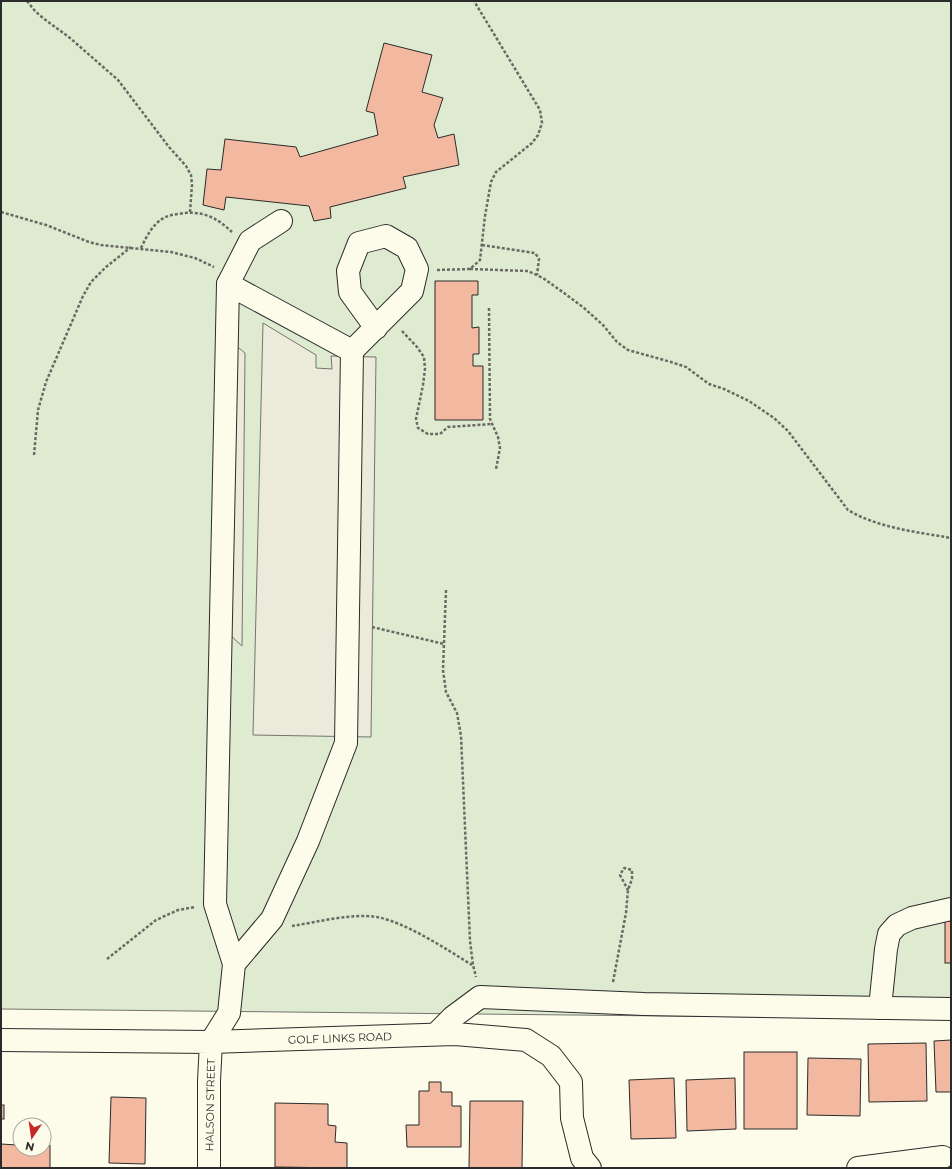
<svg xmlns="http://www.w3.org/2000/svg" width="952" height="1169" font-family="Montserrat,sans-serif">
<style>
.green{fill:#deebd1;stroke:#74746e}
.parking{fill:#eceadb;stroke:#74746e}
.building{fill:#f2b8a0;stroke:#2b2b2b}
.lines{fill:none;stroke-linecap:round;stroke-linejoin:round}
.minor-casing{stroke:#2b2b2b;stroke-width:24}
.major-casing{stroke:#2b2b2b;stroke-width:24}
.path{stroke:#6a6964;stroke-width:2.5;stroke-dasharray:3 2;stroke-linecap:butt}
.minor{stroke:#fdfbea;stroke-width:22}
.major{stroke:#fdfbea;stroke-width:22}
.labels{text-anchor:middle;stroke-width:3;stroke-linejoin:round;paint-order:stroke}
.street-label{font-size:11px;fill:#2b2b2b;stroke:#fdfbea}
</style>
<rect width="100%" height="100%" fill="#fdfbea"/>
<path class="green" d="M1,1H951V1019L1,1009Z"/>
<g class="parking">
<path d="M263,323L316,355V368L332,369L331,356L376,357L371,737L253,735Z"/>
<path d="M234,344L245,353L242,646L230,635Z"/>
</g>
<g class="building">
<path d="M384,43L432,55L422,92L443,98L434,125L438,138L454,134L459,165L403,177L406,188L330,207L331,218L314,221L309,206L226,197L224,210L203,205L207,169L221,170L225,139L296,147L300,157L378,135L374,113L366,111Z"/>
<path d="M435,281H478V295H472V328L479,327V354H473V366H483V420H435Z"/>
<rect x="945" y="921" width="6" height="42"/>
<path d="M951,1040V1092H936L934,1041Z"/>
<path d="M926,1043L927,1101L869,1102L868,1044Z"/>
<rect x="744" y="1052" width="53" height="77"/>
<path d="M808,1058L861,1059L860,1116L807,1115Z"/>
<path d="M674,1078L676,1138L631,1139L629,1080Z"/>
<path d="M735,1078L736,1129L687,1131L686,1080Z"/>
<path d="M429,1082H441V1092H452V1106H461V1147H407L406,1125H419V1091H429Z"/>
<path d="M111,1097L146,1098L145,1164L109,1163Z"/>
<path d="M470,1101H523L522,1168H469Z"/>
<path d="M275,1103L328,1104V1125L336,1126L335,1142L347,1143V1168L275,1167Z"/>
<rect x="1" y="1105" width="3" height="14"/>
<path d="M17,1134H20V1149H44V1145H50V1168H1V1144L17,1145Z"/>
</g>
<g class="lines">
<defs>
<g id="minor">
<path d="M228,284L250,241L281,221"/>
<path d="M352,351L412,291L417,269L407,248L386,236L359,243L348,271L350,292L376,328"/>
<path d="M880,1008L886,949L889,934L897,925L912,918L951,909"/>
<path d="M436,1034L453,1017L480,997L644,1004L951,1009"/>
<path d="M211,1042L229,1013L234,964L215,904L228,284L352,351L346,743L308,841L272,919L234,964"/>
<path d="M211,1042L455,1034L526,1040L551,1056L571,1082L572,1118L582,1158L590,1168"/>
<path d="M858,1168L943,1157"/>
</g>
<path id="major" d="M1,1040L211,1042L209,1081V1168"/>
</defs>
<use href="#minor" class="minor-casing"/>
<use href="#major" class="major-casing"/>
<g class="path">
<path d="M27,1L35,11L43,18L70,38L118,80L169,147L186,166L191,175L192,185L190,212"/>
<path d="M1,212L46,225L89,242L101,245L171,252L195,258L214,267"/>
<path d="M482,245L535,253L539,259L537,275"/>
<path d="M141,248C145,240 149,231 156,224C162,217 170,215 178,214C201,210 215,216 232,232"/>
<path d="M470,269L528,271L543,278L564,293L584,308L603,325L617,342L628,350L671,362L686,367L709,384L724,389L749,401L774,418L788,431L848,510C878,528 917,532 951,538"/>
<path d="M437,270L470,269L480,260L485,216L491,182L496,172L532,143L538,135L542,123L540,110L474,1"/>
<path d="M489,308L490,419L498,437L500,448L496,469"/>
<path d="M402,331L417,347L424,357L425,369L423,385L416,419L418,428L428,434H440L448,427L492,424"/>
<path d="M34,455L38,410L46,382L83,296L91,282L106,267L131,247"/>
<path d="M446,590L443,670L446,692L457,713L461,736L470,941L473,965L476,977"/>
<path d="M372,627L444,644"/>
<path d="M292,926C318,922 351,913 377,917C407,923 446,949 472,965"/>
<path d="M107,959L156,920L178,910L195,907"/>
<path d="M613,982L626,913L628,890L632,879V870L624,868L620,875L628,890"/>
</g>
<use href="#minor" class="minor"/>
<use href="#major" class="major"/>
</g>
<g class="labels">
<g class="street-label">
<text transform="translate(340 1038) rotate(-2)" y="4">GOLF LINKS ROAD</text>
<text transform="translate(210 1105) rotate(-89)" y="4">HALSON STREET</text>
</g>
</g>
<rect width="952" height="1169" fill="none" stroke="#2b2b2b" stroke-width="4"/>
<g transform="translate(32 1137) rotate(193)"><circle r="19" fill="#fdfbea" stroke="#a9a89e"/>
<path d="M0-3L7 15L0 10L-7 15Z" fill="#c62828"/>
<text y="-6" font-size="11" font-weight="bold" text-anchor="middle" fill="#2b2b2b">N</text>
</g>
</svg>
